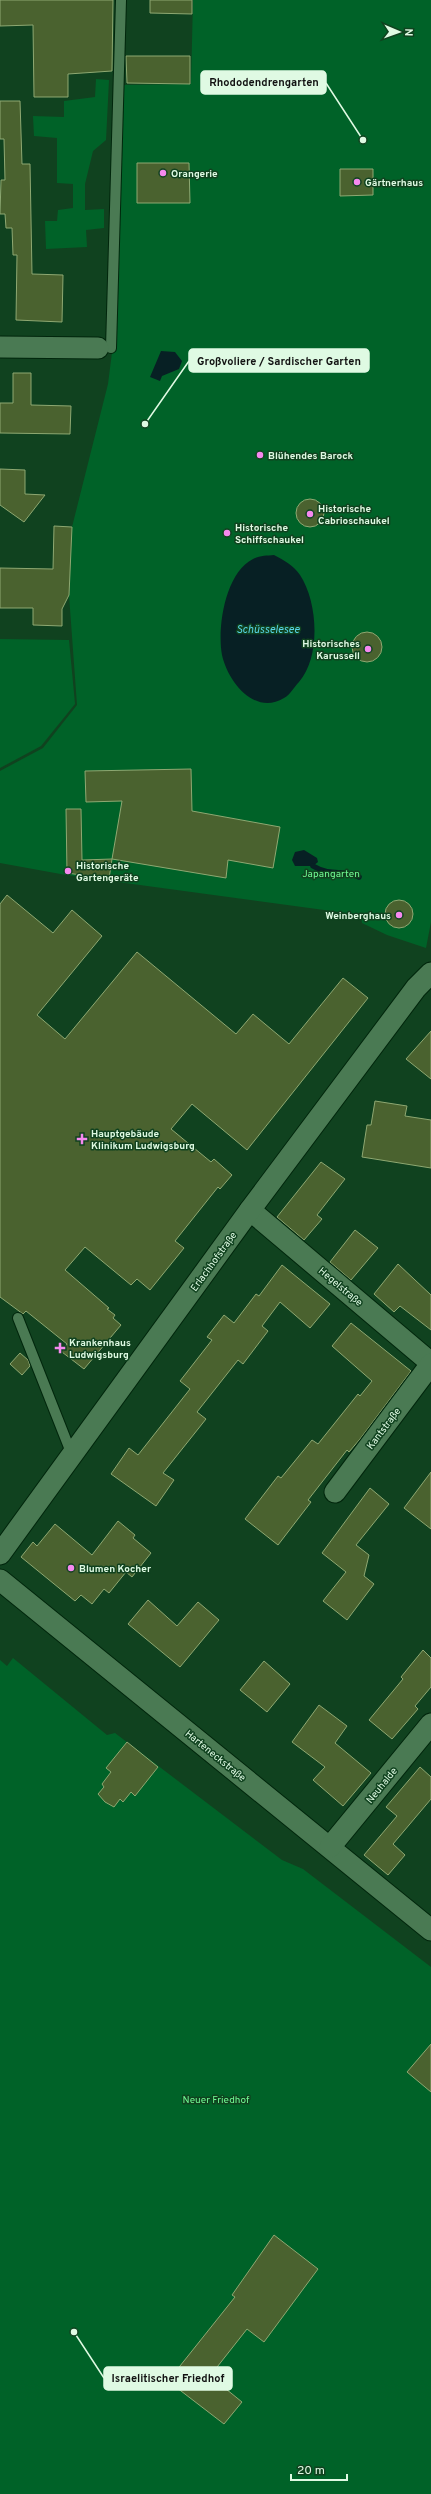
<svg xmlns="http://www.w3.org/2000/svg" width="431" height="2494" font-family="Overpass,sans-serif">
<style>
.green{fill:#006228}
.water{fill:#072024}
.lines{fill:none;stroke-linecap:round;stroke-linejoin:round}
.stream{stroke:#072024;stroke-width:5.5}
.building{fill:#4a622f;stroke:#8ea872}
.lane-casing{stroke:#01260c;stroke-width:12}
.street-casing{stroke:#01260c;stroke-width:23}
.lane{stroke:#4a7a53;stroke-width:10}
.street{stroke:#4a7a53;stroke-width:21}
.poi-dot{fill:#f589ef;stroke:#10421f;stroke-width:1.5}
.labels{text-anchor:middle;stroke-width:3;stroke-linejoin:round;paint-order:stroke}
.poi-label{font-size:10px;font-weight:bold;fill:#dffae3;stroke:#10421f;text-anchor:start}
.park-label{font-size:10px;fill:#71fb94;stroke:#10421f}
.street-label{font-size:10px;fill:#dffae3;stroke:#10421f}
.water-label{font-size:11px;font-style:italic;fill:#58d3e6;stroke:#10421f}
.leader{fill:none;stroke:#dffae3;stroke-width:1.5}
.callout-dot{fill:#dffae3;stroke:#10421f;stroke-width:1.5}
.callout{fill:#dffae3;stroke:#dffae3;stroke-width:1.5}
.callout-label{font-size:11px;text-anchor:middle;font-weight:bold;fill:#111}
</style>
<rect width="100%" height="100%" fill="#10421f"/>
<g class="green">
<path d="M193,0H431V922L426,948L387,935L362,923L361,915L66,875L0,863V771L43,748L77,705L69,595L72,527L108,384L117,313L120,85L191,84Z"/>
<path d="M96,79L109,80L106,140L93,151L85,184V210L104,209V228L86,230L87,247L46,249L45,221H57L58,210L73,208V184L57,183V138L34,136L33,116L64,117V101L95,97Z"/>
<path d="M0,639L69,640L75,704L41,746L0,768Z"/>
<path d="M13,1658L107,1735L115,1733L282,1860L303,1869L431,1967V2494H0V1660L7,1666Z"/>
</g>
<g class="water">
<path d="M161,351L175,352L182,361L179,369L162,376L160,381L150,377Z"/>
<path d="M274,555C284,560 294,566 300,575C318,602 321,657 299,682C294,687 290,695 284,698C255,716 228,682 222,655C217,628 225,573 253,559C260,555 267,556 274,555Z"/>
<path d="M304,850L317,858L318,862L313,866H295L292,860L295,852Z"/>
</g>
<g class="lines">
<path class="stream" d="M313,866C333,878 341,868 359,877"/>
</g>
<g class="building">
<path d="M0,0H113L112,71L68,74V97H34L33,25L0,26Z"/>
<path d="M150,0H192V14L150,13Z"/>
<path d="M126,56H190V84L127,83Z"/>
<path d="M0,101H20L22,164H30L32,274L63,275L62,322L16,320L17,255H13L12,228H6L5,214H0L1,180H5L4,139H0Z"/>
<path d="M137,163H189L190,203H137Z"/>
<path d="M340,169H373V195L340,196Z"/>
<path d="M13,373H31V405L71,406L70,434L0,433V403H13Z"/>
<path d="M0,469L25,470V494L45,495L24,522L0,505Z"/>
<circle cx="310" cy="513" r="14"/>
<path d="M54,526L72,527L69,595L62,609V626L33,625V608H0V568L53,569Z"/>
<circle cx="367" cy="647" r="15"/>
<path d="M191,769L192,811L280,827L273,868L228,860L226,878L112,859L122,801L86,802L85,771Z"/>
<path d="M66,809H81L82,860L112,859L109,879L67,873Z"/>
<path d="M7,895L53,933L72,910L102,936L37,1015L65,1039L137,952L236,1034L253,1014L289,1044L343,978L368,998L247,1150L192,1104L171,1129L211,1162L214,1159L232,1175L220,1189L218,1187L175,1241L184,1248L150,1290L137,1279L131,1285L85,1247L65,1270L109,1308L107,1309L115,1315L113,1318L121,1325L84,1369L62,1352L67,1344L26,1311L23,1314L0,1297V904Z"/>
<circle cx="399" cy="914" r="14"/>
<path d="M431,1031V1079L406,1059Z"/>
<path d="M375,1101L407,1106L405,1116L431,1120V1168L362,1157L367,1125H371Z"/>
<path d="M321,1162L345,1179L317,1215L322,1219L304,1240L277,1217Z"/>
<path d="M355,1230L378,1248L351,1280L330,1262Z"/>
<path d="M398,1264L431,1295V1330L400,1306L394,1312L374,1294Z"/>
<path d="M282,1265L330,1304L310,1328L280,1302L262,1326L268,1331L243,1364L238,1360L197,1412L206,1419L163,1473L174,1480L156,1506L111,1474L129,1448L138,1455L190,1389L180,1381L212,1340L207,1337L224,1315L234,1323L256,1294L259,1296Z"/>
<path d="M351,1323L411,1371L360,1439L349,1452L347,1450L308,1500L311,1502L278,1545L245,1519L278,1476L281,1478L312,1440L318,1444L358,1394L360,1396L372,1381L332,1346Z"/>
<path d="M20,1353L28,1360L30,1366L22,1375L10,1364Z"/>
<path d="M431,1472V1529L404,1508Z"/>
<path d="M370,1488L389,1504L356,1545L369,1555L364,1576L374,1584L347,1620L323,1601L346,1572L322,1553Z"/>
<path d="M118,1521L135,1535L133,1538L151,1553L132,1577L126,1572L109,1593L104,1589L92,1604L81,1595L75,1601L21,1557L33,1542L37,1546L55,1524L92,1555Z"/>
<path d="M148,1600L177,1626L198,1602L219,1620L180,1667L128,1624Z"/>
<path d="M423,1650L431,1658V1687L415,1706L418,1709L392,1739L369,1720L403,1679L401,1677Z"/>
<path d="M264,1661L290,1684L267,1712L240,1690Z"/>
<path d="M319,1705L347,1726L335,1743L371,1773L343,1806L313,1780L325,1767L292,1742Z"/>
<path d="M127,1742L158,1767L135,1796L131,1792L123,1802L120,1799L114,1807L105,1802L98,1794L104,1787L102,1784L111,1772L106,1768Z"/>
<path d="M420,1767L431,1777V1799L393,1844L405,1855L388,1875L364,1855L397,1816L386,1807Z"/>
<path d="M431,2044V2092L407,2072Z"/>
<path d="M274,2235L318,2269L264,2342L247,2329L210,2376L242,2402L224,2424L168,2381L235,2297L232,2295Z"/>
</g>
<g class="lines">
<defs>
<g id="lane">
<path d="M111,348L121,0"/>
<path d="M18,1318L72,1455"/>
</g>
<g id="street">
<path d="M0,347L98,348"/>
<path d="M250,1210L431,1363"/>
<path d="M335,1492L431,1364"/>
<path d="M0,1554L250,1210L416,988L431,973"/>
<path d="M0,1580L431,1930"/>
<path d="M330,1847L431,1724"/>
</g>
</defs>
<use href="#lane" class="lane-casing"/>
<use href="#street" class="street-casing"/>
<use href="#lane" class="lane"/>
<use href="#street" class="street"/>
</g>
<g class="poi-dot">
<circle cx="163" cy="173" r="4"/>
<circle cx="357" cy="182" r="4"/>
<circle cx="260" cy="455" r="4"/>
<circle cx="310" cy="514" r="4"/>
<circle cx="227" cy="533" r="4"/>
<circle cx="368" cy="649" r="4"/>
<circle cx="68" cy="871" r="4"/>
<circle cx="399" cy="915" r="4"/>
<path d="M80 1133h4v4h4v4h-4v4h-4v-4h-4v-4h4z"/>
<path d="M58 1342h4v4h4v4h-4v4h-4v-4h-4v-4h4z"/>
<circle cx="71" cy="1568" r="4"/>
</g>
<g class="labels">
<g class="poi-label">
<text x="171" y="177">Orangerie</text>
<text x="365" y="186">Gärtnerhaus</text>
<text x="268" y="459">Blühendes Barock</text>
<text x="318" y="512">Historische<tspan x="318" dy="12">Cabrioschaukel</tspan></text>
<text x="235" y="531">Historische<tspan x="235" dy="12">Schiffschaukel</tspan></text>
<text x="360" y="647" text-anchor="end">Historisches<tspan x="360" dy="12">Karussell</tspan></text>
<text x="76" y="869">Historische<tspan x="76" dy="12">Gartengeräte</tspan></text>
<text x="391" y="919" text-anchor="end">Weinberghaus</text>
<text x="91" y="1137">Hauptgebäude<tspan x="91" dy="12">Klinikum Ludwigsburg</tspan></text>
<text x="69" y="1346">Krankenhaus<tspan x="69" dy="12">Ludwigsburg</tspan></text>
<text x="79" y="1572">Blumen Kocher</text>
</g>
<g class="park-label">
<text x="331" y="877">Japangarten</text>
<text x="216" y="2103">Neuer Friedhof</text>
</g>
<g class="street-label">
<text transform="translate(213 1261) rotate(-54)" y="4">Erlachhofstraße</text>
<text transform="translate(341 1286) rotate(40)" y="4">Hegelstraße</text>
<text transform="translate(383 1428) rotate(-53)" y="4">Kantstraße</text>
<text transform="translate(216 1755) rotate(39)" y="4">Harteneckstraße</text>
<text transform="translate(381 1785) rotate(-51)" y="4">Neuhalde</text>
</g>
<g class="water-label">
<text x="268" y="633">Schüsselesee</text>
</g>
</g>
<path class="leader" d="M363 140L326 83M145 424L189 361M74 2332L104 2378"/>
<g class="callout-dot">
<circle cx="363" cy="140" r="4"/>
<circle cx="145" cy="424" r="4"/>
<circle cx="74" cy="2332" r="4"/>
</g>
<g class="callout">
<rect x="201" y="71" width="125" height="23" rx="4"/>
<rect x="189" y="349" width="180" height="23" rx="4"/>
<rect x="104" y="2367" width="128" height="23" rx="4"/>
</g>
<g class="callout-label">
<text x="264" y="86">Rhododendrengarten</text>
<text x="279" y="365">Großvoliere / Sardischer Garten</text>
<text x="168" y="2382">Israelitischer Friedhof</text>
</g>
<g transform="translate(399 32) rotate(92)" stroke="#10421f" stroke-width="3" paint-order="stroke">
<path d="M0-3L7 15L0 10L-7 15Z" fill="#dffae3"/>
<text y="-6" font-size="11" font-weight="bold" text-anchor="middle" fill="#dffae3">N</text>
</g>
<path d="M291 2474v6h56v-6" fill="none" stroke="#dffae3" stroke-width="2"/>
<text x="297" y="2474" font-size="12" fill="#dffae3" stroke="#10421f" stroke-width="3" paint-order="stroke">20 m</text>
</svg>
